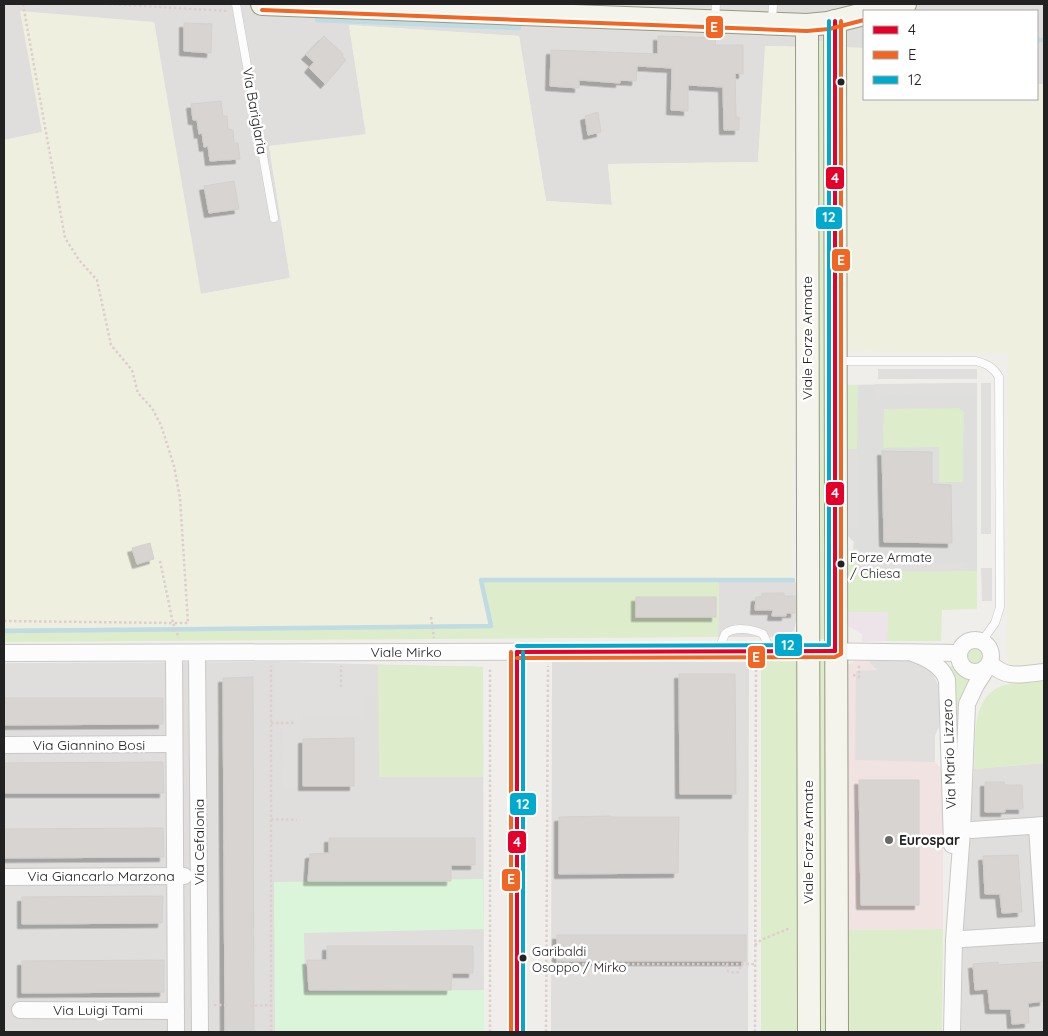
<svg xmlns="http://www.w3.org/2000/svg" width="1048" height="1036" font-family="Quicksand,sans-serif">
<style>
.residential{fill:#dfdedc}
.commercial{fill:#f1e3e1}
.industrial{fill:#ede4e9}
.religious{fill:#dededc}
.farmland{fill:#efefdf}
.grass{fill:#ddeccb}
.park{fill:#daf5da}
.parking{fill:#e0dfde}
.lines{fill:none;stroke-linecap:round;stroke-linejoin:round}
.stream{stroke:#bfdbe3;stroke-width:4.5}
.building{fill:#d7d4d2;stroke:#d3d0cc;filter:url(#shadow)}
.lane-casing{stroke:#c9c8c7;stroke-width:9}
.street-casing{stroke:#c9c8c7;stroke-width:18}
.secondary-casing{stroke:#999a82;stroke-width:24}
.path{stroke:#dccecd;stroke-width:2.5;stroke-dasharray:2.5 2.5;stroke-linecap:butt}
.lane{stroke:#fdfcfc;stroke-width:8}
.street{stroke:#fdfcfc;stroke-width:16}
.secondary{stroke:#f4f4ed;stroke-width:22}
.bus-1-casing{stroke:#fff;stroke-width:8}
.bus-2-casing{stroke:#fff;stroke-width:8}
.bus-3-casing{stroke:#fff;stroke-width:8}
.bus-1{stroke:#e4002b;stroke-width:4}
.bus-2{stroke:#f26522;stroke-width:4}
.bus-3{stroke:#00a9ce;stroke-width:4}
.bus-dot{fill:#222;stroke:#fff;stroke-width:2}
.poi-dot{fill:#6a6968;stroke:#fff;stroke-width:2}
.labels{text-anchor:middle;stroke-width:5;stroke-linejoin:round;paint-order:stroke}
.bus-label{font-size:13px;fill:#222;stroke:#fff;text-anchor:start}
.street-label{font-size:14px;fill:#222;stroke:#fff}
.poi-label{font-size:14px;font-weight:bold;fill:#222;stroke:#fff;text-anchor:start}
.line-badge{stroke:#fff;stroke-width:2}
.badge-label{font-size:14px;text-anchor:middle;font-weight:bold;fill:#fff}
</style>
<defs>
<filter id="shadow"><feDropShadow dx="-4.5" dy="4.5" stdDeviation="0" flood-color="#0004"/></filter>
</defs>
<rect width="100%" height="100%" fill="#f0eeeb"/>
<g class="residential">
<path d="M4,4H1044V84H1037V11H864V48L766,46L758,162L608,164L612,205L546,201L519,36L349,25L366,135L269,146L290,278L200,294L154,22L42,132L4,140Z"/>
<path d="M719,582H796V621L794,630L787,636L781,637H718Z"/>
<path d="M552,661L749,662L748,1032H551Z"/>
<path d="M276,662L483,667L484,1032H4V663Z"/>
<path d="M1044,763V1032H961L963,939L974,769Z"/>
</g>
<path class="commercial" d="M868,660L933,676L939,689V726L935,736V762L943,771V929L845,930L847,665L856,661Z"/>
<path class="industrial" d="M844,612H888L887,641L862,642V634L844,624Z"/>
<path class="religious" d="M977,383V571L844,572L845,557L853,549L854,542L845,533L844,385Z"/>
<g class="farmland">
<path d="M20,11L154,22L201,294L290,278L269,146L366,134L349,25L519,36L546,201L612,205L608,164L758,162L765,46L795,47L792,582L483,581L493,627L4,628V140L42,132Z"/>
<path d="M843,47L864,48V99H1037V84H1044V667H1014L1009,664L1007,658L1008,353L846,351Z"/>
</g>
<g class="grass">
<rect x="814" y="41" width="13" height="598"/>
<path d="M844,385H858L857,449H844Z"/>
<path d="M959,408L964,412L963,482H939V447L883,448L884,409Z"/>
<path d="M853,549H857L858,572L977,571V609L942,610L941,641H887L888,612H844L845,557Z"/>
<path d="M483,581L719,582L718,637L4,642V628L492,627Z"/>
<circle cx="975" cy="656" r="12"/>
<path d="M826,659L827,1032H817L816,660Z"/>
<rect x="761" y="661" width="38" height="371"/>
<path d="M378,665L483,667V777H379Z"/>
<path d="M950,666L954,667L969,678L963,697L960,730H952L948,668Z"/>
<path d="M1044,682V763L974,769C976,741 970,697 1002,686C1014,682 1031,683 1044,682Z"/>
<path d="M943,929L942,1032H845V930Z"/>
</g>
<path class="park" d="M483,879L484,929L304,933L305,992L484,990V1032H275L274,882Z"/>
<g class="parking">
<rect x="878" y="369" width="99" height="10"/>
<path d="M977,383V394L876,395L875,384Z"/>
<rect x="981" y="383" width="10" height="151"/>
<path d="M844,449H857L858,527H845Z"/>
<path d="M858,562H967V571L857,572Z"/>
<path d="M981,568H992V601H982Z"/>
<path d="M905,658L922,664L930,670L937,682L939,689V726L935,736V762L855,760L856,671L877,670L868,660Z"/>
<path d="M276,662L378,665V695H364V717H300L299,788H282L283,719L275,718Z"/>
</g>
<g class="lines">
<g class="stream">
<path d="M317,20L519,28"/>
<path d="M1037,40H1044"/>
<path d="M4,631L491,626L481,580H793"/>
</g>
</g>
<g class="building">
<path d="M184,23L212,24L211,53L184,51Z"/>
<path d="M324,36L343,54L342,56L346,60L325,84L309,68L314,62L306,55Z"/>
<path d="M658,36L716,38L715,45H743V74L735,73L736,117H739V130H724L723,87L688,85V111L671,110L672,68L637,66L636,81L620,80V83L579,80V88L550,86L551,50L658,54Z"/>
<path d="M221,101L223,116H227L228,129L233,130L234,143H238L240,159L210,161L208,146L204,147L202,133L199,134L197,120H193L191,104Z"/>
<path d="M598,112L601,132L588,135L585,116Z"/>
<path d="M234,181L239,209L209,213L204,186Z"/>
<path d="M882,451L932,452V484L951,485L952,543L884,542Z"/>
<path d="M150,543L154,559L137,564L132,548Z"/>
<path d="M762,593H784V596H795V613H786V616H772L773,610H755L756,597H762Z"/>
<rect x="636" y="597" width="80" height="20"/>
<path d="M679,674H735L736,794H680Z"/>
<path d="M253,677L254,1032H225L223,678Z"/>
<path d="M4,698H163V724L4,725Z"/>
<path d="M354,738V786H303V739Z"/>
<path d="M163,762L164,793H4V763Z"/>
<path d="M859,780H919V905H861Z"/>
<path d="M985,782H1004L1005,785H1022L1023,809H1005V812H985Z"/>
<path d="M610,816V817H679L678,873L559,874V817Z"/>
<path d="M163,828L164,857L4,858V829Z"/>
<path d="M329,838H475V865H451V881H308L310,854L329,853Z"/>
<path d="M1018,855L1022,912L1002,913L1000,894H985L983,856Z"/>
<path d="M163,896L162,923L22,924V897Z"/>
<rect x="557" y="935" width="189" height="26"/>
<path d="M327,946H473V973H452L451,990H309L307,960H327Z"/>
<path d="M164,960V992L22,993V961Z"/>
<path d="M998,962L999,965L1044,962V1001L1028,1003L1029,1023L1012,1024L1011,1009H990L988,989L975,990L973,964Z"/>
</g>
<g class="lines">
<defs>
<g id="lane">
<path d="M236,4L274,218"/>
<path d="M715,19L716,4"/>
<path d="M772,22L773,4"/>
<path d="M837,361H976C987,364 993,367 999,377L1000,607L995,623L982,641"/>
<path d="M718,651L725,634C734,626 753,629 763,634L771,651"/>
</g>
<g id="street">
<circle cx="975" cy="656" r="16"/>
<path d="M517,652V1032"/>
<path d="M4,653L808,651L959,653"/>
<path d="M174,653L176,1032"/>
<path d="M197,653L200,1032"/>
<path d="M915,654C929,659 942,666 947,680L952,845"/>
<path d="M990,663C1007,680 1022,674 1044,672"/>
<path d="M4,745L174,744"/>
<path d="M1037,826L1044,934"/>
<path d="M972,830L1044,825"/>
<path d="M4,877L184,876"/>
<path d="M963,939L1044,934"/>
<path d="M20,1010L176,1011"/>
<path d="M952,1032L954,940L962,831L967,704L976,685L987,668"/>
</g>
<g id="secondary">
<path d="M262,4L807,25L828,23L864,14"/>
<path d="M876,11L905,4"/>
<path d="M835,21L837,1032"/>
<path d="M807,25L809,1032"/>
</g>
</defs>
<use href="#lane" class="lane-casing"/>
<use href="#street" class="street-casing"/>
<use href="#secondary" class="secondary-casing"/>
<g class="path">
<path d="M23,4L65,238L79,260L97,280L111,345L132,370L138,393L152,408L161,425L174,466L180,498L188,623H173L179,638"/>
<path d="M109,4L228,11"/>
<path d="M431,617L434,638"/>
<path d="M4,621L173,623L160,561"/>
<path d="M853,675L859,677V665"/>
<path d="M341,687V666"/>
<path d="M271,723H295"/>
<path d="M271,819L297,820"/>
<path d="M755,945L761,940L790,928"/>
<path d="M547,964H726L728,971L734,973L738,972L742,964H755"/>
<path d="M726,964H742"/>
<path d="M214,1005H229"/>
<path d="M250,1006L271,1005"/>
<path d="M271,1032V666"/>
<path d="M490,1032V667"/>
<path d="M546,1032L548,666"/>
<path d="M755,1032L756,666"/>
</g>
<use href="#lane" class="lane"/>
<use href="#street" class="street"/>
<use href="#secondary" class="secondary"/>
<defs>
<g id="bus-1">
<path d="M835,21V651"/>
<path d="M517,652V1032"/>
<path d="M517,652L835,651"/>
</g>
<g id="bus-2">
<path d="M262,10L807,31L829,29L864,20"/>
<path d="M511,652V1032"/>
<path d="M517,658L835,657L841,654V21"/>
</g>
<g id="bus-3">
<path d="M517,646L829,645V21"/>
<path d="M523,652V1032"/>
</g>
</defs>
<use href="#bus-1" class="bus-1-casing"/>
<use href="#bus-2" class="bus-2-casing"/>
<use href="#bus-3" class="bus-3-casing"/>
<use href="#bus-1" class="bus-1"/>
<use href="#bus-2" class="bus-2"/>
<use href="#bus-3" class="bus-3"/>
</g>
<g class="bus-dot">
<circle cx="841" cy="82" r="4.5"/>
<circle cx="841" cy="564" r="4.5"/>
<circle cx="523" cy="958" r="4.5"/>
</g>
<circle class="poi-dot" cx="889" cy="840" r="5"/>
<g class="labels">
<g class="bus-label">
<text x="850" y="562">Forze Armate<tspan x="850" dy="16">/ Chiesa</tspan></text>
<text x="532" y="956">Garibaldi<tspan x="532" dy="16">Osoppo / Mirko</tspan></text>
</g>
<g class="street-label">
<text transform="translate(255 111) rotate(80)" y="5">Via Bariglaria</text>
<text transform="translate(807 338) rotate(-90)" y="5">Viale Forze Armate</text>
<text x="406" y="657">Viale Mirko</text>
<text x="89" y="750">Via Giannino Bosi</text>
<text transform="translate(949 754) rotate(-92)" y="5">Via Mario Lizzero</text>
<text transform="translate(199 842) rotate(-90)" y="5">Via Cefalonia</text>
<text transform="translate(808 842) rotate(-90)" y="5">Viale Forze Armate</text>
<text x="101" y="881">Via Giancarlo Marzona</text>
<text x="98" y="1015">Via Luigi Tami</text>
</g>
<g class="poi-label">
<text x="899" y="845">Eurospar</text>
</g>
</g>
<g class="line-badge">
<rect x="705" y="15" width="19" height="24" rx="5" fill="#f26522"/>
<rect x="825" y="166" width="20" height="24" rx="5" fill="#e4002b"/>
<rect x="815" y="206" width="28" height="24" rx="5" fill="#00a9ce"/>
<rect x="831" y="248" width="20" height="24" rx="5" fill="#f26522"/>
<rect x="825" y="481" width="20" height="25" rx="5" fill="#e4002b"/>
<rect x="774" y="633" width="29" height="24" rx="5" fill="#00a9ce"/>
<rect x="747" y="645" width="19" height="24" rx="5" fill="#f26522"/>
<rect x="509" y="792" width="28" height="24" rx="5" fill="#00a9ce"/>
<rect x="507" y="830" width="20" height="24" rx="5" fill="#e4002b"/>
<rect x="501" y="868" width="20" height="24" rx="5" fill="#f26522"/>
</g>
<g class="badge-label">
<text x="714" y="32">E</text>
<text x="835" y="183">4</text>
<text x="829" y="222">12</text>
<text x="841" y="265">E</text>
<text x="835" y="498">4</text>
<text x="788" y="650">12</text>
<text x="756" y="662">E</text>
<text x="523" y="809">12</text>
<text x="517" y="847">4</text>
<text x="511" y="884">E</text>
</g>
<rect width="1048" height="1036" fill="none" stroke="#222222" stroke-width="10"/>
<rect x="863" y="10" width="175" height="90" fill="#ffffff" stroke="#a7a7a7"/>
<rect x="873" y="26" width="25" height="8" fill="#e4002b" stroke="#a7a7a7"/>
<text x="908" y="35" font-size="15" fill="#222222">4</text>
<rect x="873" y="51" width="25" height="8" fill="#f26522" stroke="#a7a7a7"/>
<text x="908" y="60" font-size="15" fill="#222222">E</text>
<rect x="873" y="76" width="25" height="8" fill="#00a9ce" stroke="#a7a7a7"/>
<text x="908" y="85" font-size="15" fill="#222222">12</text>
</svg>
